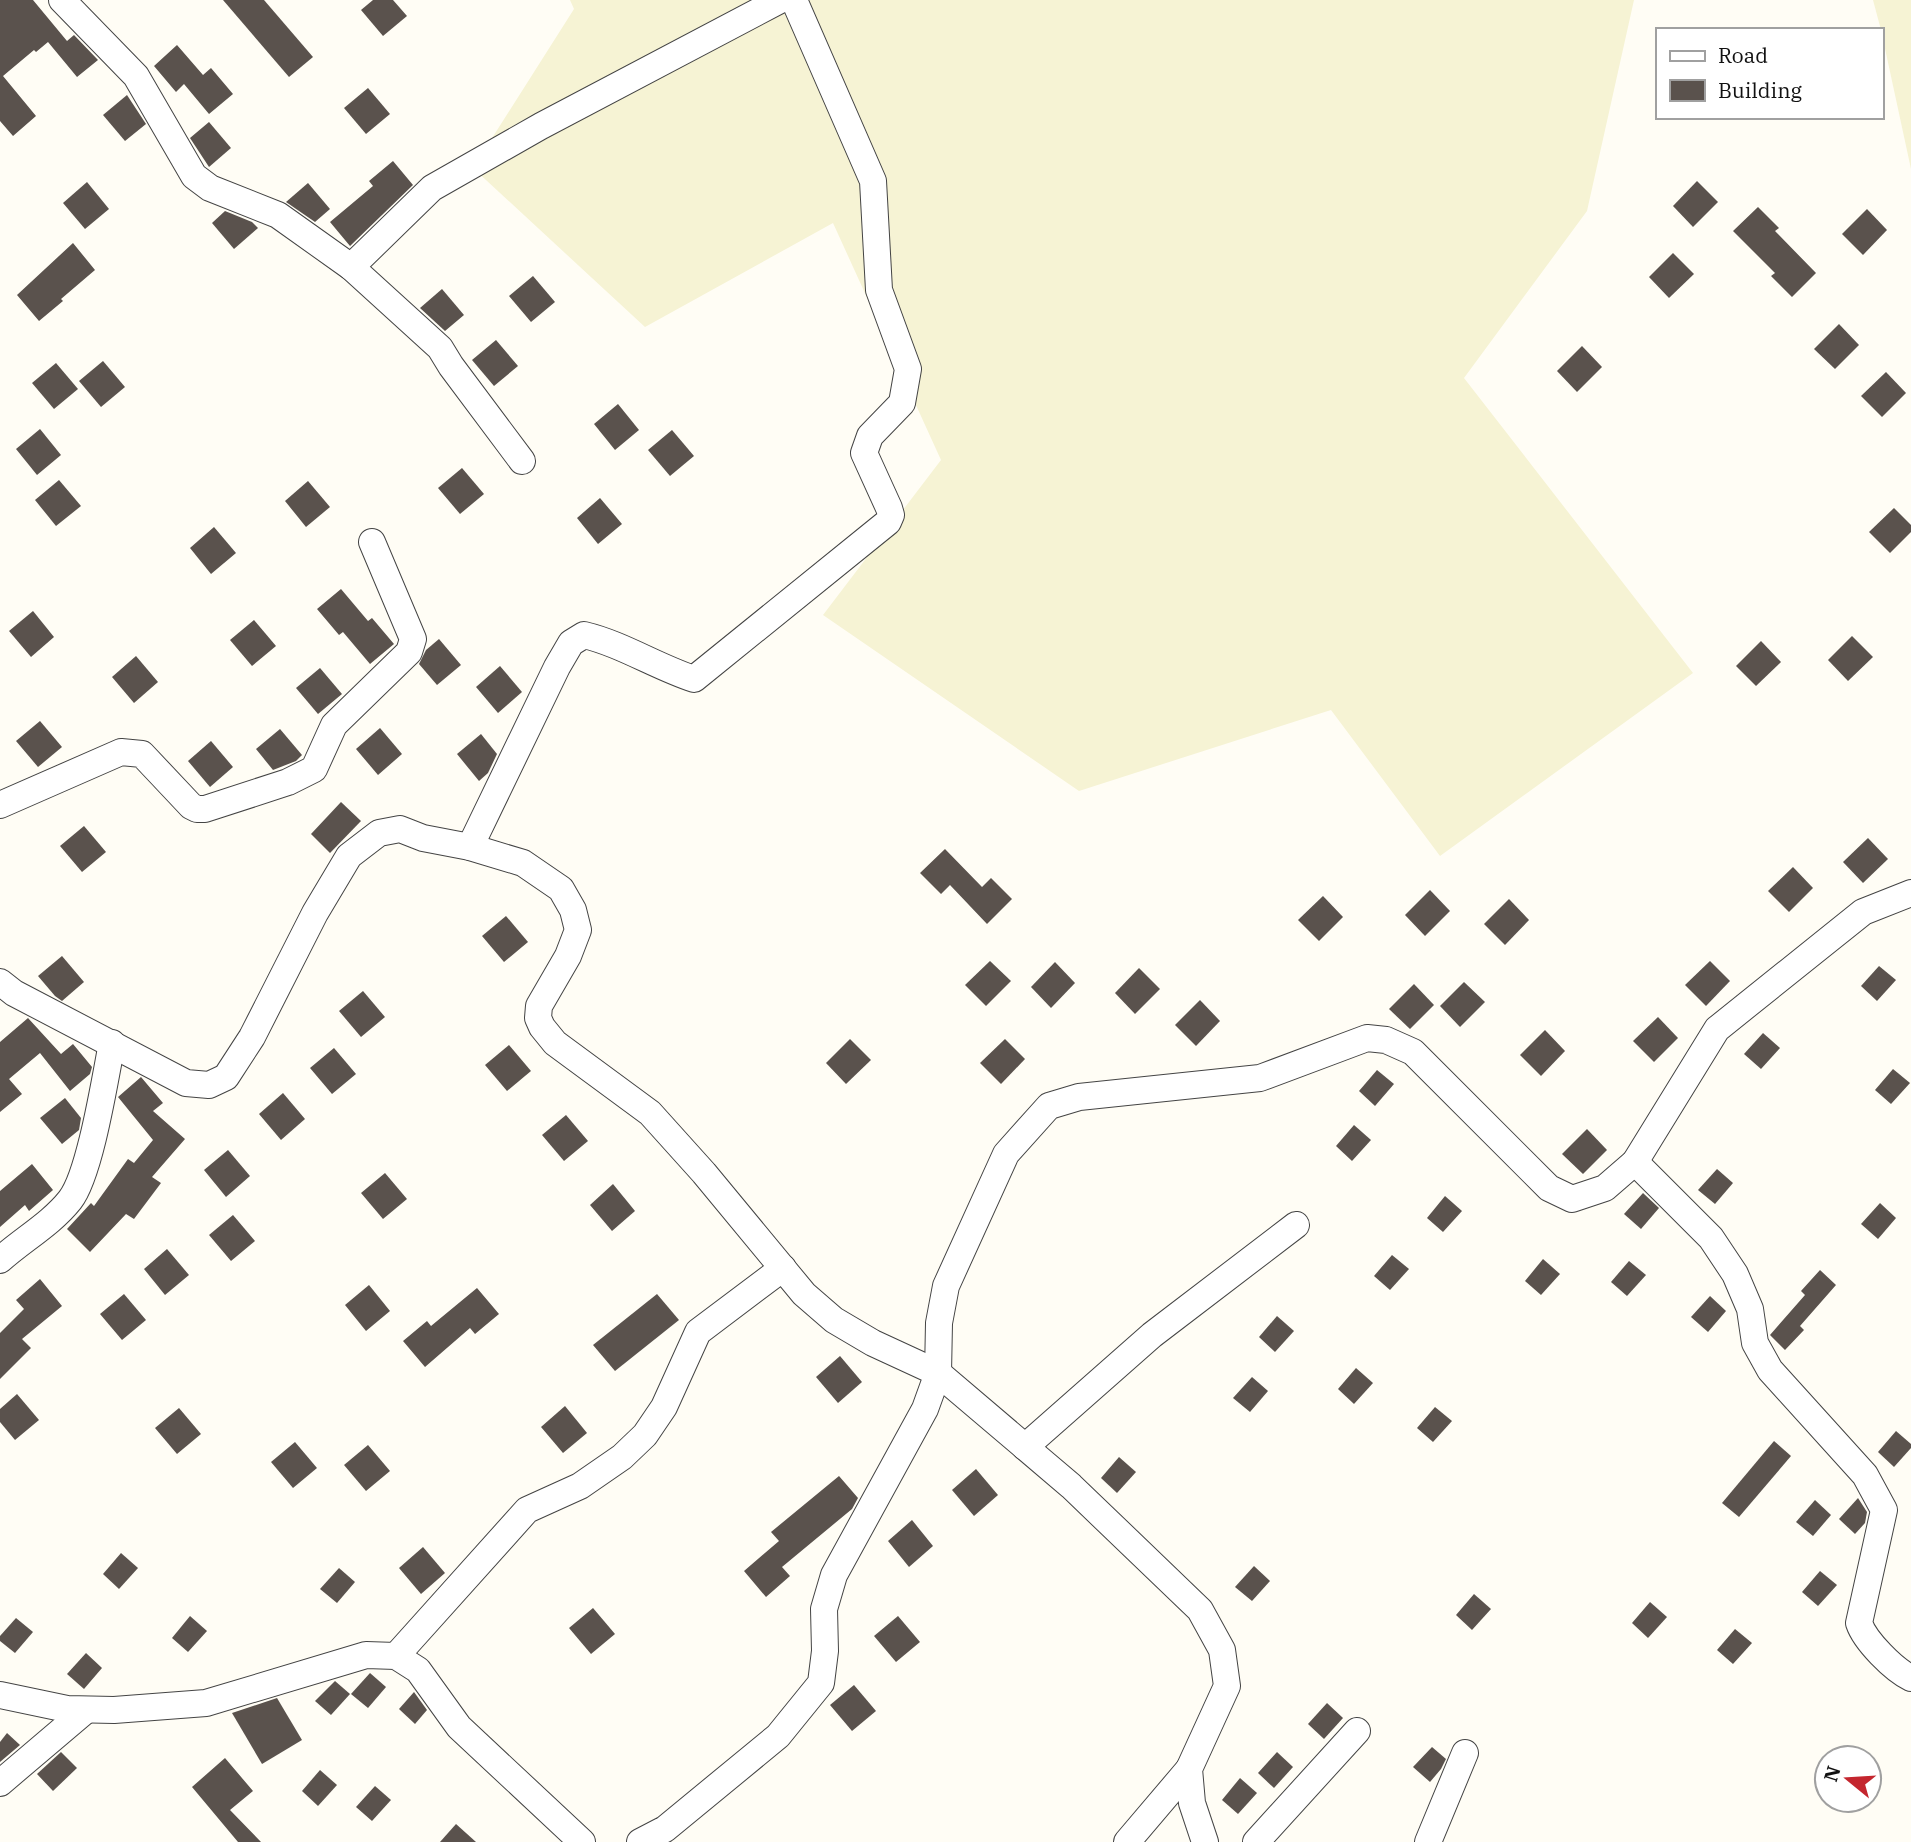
<svg xmlns="http://www.w3.org/2000/svg" width="1911" height="1842" font-family="'IBM Plex Serif',serif">
<style>
.farmland{fill:#f6f3d4}
.building{fill:#5a524d}
.lines{fill:none;stroke-linecap:round;stroke-linejoin:round}
.minor-casing{stroke:#444;stroke-width:28}
.minor{stroke:#fff;stroke-width:26}
</style>
<rect width="100%" height="100%" fill="#fffdf5"/>
<g class="farmland">
<path d="M570,0H1634L1587,211L1464,378L1693,673L1440,856L1331,710L1079,791L823,615L941,460L833,223L645,327L473,168L574,9Z"/>
<path d="M1873,0H1911V169L1881,30Z"/>
</g>
<g class="building">
<path d="M0,0H33L67,41L74,35L98,60L77,77L48,42L36,52L34,50L3,76L36,116L13,136L0,121Z"/>
<path d="M223,0H264L313,57L289,77Z"/>
<path d="M373,0H393L407,16L383,36L361,10Z"/>
<path d="M177,45L203,75L211,68L233,94L209,114L184,84L176,92L154,66Z"/>
<path d="M368,88L390,114L366,134L344,108Z"/>
<path d="M127,95L146,124L125,141L103,115Z"/>
<path d="M209,122L231,148L209,167L190,138Z"/>
<path d="M393,161L413,185L350,246L330,222L373,186L369,181Z"/>
<path d="M1697,181L1718,202L1693,227L1673,206Z"/>
<path d="M87,182L109,209L85,229L63,203Z"/>
<path d="M308,183L330,209L315,222L286,202Z"/>
<path d="M1758,207L1779,228L1775,231L1816,273L1792,297L1771,276L1775,273L1733,231Z"/>
<path d="M1867,209L1887,230L1863,255L1842,234Z"/>
<path d="M225,211L252,222L258,228L234,249L212,223Z"/>
<path d="M73,243L95,270L61,299L63,301L39,321L17,295Z"/>
<path d="M1673,253L1694,274L1669,298L1649,277Z"/>
<path d="M533,276L555,302L531,322L509,296Z"/>
<path d="M442,289L464,315L445,331L420,308Z"/>
<path d="M1839,324L1859,345L1835,369L1814,349Z"/>
<path d="M496,340L518,366L494,386L472,360Z"/>
<path d="M1582,346L1602,367L1577,392L1557,371Z"/>
<path d="M103,361L125,387L101,407L79,381Z"/>
<path d="M56,363L78,389L54,409L32,383Z"/>
<path d="M1886,372L1906,393L1882,417L1861,396Z"/>
<path d="M618,404L639,430L615,450L594,424Z"/>
<path d="M40,429L61,455L37,475L16,449Z"/>
<path d="M672,430L694,456L670,476L648,450Z"/>
<path d="M462,468L484,494L460,514L438,488Z"/>
<path d="M59,480L81,506L56,526L35,500Z"/>
<path d="M308,481L330,507L306,527L285,501Z"/>
<path d="M600,498L622,524L598,544L577,518Z"/>
<path d="M1894,508L1911,525V532L1890,553L1869,532Z"/>
<path d="M214,527L236,553L211,574L190,548Z"/>
<path d="M341,589L368,621L372,618L394,644L370,664L343,632L339,635L317,609Z"/>
<path d="M33,611L54,637L31,657L9,631Z"/>
<path d="M254,620L276,646L252,666L230,640Z"/>
<path d="M1852,636L1873,657L1848,681L1828,660Z"/>
<path d="M439,639L461,665L437,685L419,664L426,650Z"/>
<path d="M1761,641L1781,662L1756,686L1736,666Z"/>
<path d="M136,656L158,682L134,703L112,677Z"/>
<path d="M500,666L522,692L498,713L476,687Z"/>
<path d="M320,668L342,694L318,714L296,688Z"/>
<path d="M40,721L62,747L38,767L16,741Z"/>
<path d="M380,728L402,754L378,775L356,749Z"/>
<path d="M280,729L302,755L296,761L273,770L256,749Z"/>
<path d="M481,734L497,754L488,773L479,781L457,754Z"/>
<path d="M211,741L233,767L210,787L188,761Z"/>
<path d="M341,802L361,821L330,853L311,834Z"/>
<path d="M84,826L106,852L82,872L60,846Z"/>
<path d="M1868,838L1888,859L1863,883L1843,862Z"/>
<path d="M945,849L982,887L991,878L1012,899L987,924L950,885L941,894L920,873Z"/>
<path d="M1793,867L1813,888L1789,912L1768,891Z"/>
<path d="M1430,890L1450,911L1425,936L1405,915Z"/>
<path d="M1323,896L1343,917L1319,941L1298,920Z"/>
<path d="M1509,899L1529,920L1505,945L1484,924Z"/>
<path d="M506,916L528,942L504,962L482,936Z"/>
<path d="M62,956L84,982L62,1001L55,996L38,976Z"/>
<path d="M990,961L1011,981L986,1006L965,985Z"/>
<path d="M1710,961L1730,981L1706,1006L1685,985Z"/>
<path d="M1055,962L1075,983L1051,1008L1031,987Z"/>
<path d="M1879,966L1896,980L1877,1001L1861,986Z"/>
<path d="M1139,968L1160,989L1135,1014L1115,993Z"/>
<path d="M1464,982L1485,1002L1460,1027L1440,1006Z"/>
<path d="M1414,984L1434,1005L1410,1029L1389,1009Z"/>
<path d="M363,991L385,1017L361,1037L339,1011Z"/>
<path d="M1200,1000L1220,1021L1196,1046L1175,1025Z"/>
<path d="M1658,1017L1678,1038L1654,1062L1633,1041Z"/>
<path d="M28,1018L61,1054L73,1044L92,1067L90,1074L70,1091L40,1053L9,1079L22,1094L0,1112V1042Z"/>
<path d="M1545,1030L1565,1051L1541,1076L1520,1055Z"/>
<path d="M1763,1033L1780,1048L1761,1069L1744,1054Z"/>
<path d="M850,1039L871,1060L846,1084L826,1063Z"/>
<path d="M1005,1039L1025,1059L1001,1084L980,1063Z"/>
<path d="M509,1045L531,1071L507,1091L485,1065Z"/>
<path d="M334,1048L356,1074L332,1094L310,1068Z"/>
<path d="M1893,1069L1910,1083L1891,1104L1875,1090Z"/>
<path d="M1377,1070L1394,1084L1375,1106L1359,1091Z"/>
<path d="M141,1077L163,1103L153,1111L185,1139L152,1177L161,1183L134,1219L126,1214L90,1252L67,1229L91,1203L94,1206L128,1159L134,1163L153,1140L118,1097Z"/>
<path d="M283,1093L305,1119L281,1140L259,1114Z"/>
<path d="M65,1098L81,1118L79,1130L62,1144L40,1118Z"/>
<path d="M566,1115L588,1141L564,1161L542,1135Z"/>
<path d="M1354,1125L1371,1140L1352,1161L1336,1146Z"/>
<path d="M1587,1129L1607,1150L1583,1174L1562,1154Z"/>
<path d="M228,1150L250,1176L226,1197L204,1170Z"/>
<path d="M32,1164L53,1190L29,1211L25,1205L0,1227V1191Z"/>
<path d="M1717,1169L1733,1183L1715,1204L1698,1190Z"/>
<path d="M385,1173L407,1199L383,1219L361,1193Z"/>
<path d="M613,1184L635,1211L612,1231L590,1205Z"/>
<path d="M1643,1193L1659,1208L1641,1229L1624,1214Z"/>
<path d="M1445,1196L1462,1211L1443,1232L1427,1218Z"/>
<path d="M1880,1203L1896,1218L1878,1239L1861,1224Z"/>
<path d="M233,1215L255,1241L231,1261L209,1235Z"/>
<path d="M167,1249L189,1275L165,1295L144,1269Z"/>
<path d="M1392,1255L1409,1269L1390,1290L1374,1276Z"/>
<path d="M1543,1259L1560,1274L1541,1295L1525,1281Z"/>
<path d="M1629,1261L1646,1275L1627,1296L1611,1282Z"/>
<path d="M1820,1270L1836,1285L1800,1326L1804,1330L1785,1350L1770,1335L1805,1295L1801,1291Z"/>
<path d="M40,1279L62,1306L22,1339L31,1348L0,1379V1333L24,1309L16,1300Z"/>
<path d="M369,1285L390,1311L366,1331L345,1305Z"/>
<path d="M477,1288L499,1314L475,1334L470,1328L425,1367L403,1341L427,1321L431,1326Z"/>
<path d="M124,1294L146,1320L122,1340L100,1314Z"/>
<path d="M657,1294L679,1320L615,1371L593,1345Z"/>
<path d="M1710,1296L1726,1311L1708,1332L1691,1317Z"/>
<path d="M1277,1316L1294,1331L1275,1352L1259,1337Z"/>
<path d="M840,1356L862,1382L838,1403L816,1377Z"/>
<path d="M1356,1368L1373,1383L1354,1404L1338,1389Z"/>
<path d="M1252,1377L1268,1391L1250,1412L1233,1398Z"/>
<path d="M17,1394L39,1420L15,1440L0,1422V1409Z"/>
<path d="M565,1406L587,1433L563,1453L541,1427Z"/>
<path d="M1435,1407L1452,1421L1433,1442L1417,1428Z"/>
<path d="M179,1408L201,1434L177,1454L155,1428Z"/>
<path d="M1896,1431L1911,1444V1448L1894,1467L1878,1452Z"/>
<path d="M1774,1441L1791,1456L1739,1517L1722,1503Z"/>
<path d="M295,1442L317,1468L293,1488L271,1462Z"/>
<path d="M368,1445L390,1471L366,1491L344,1465Z"/>
<path d="M1119,1457L1136,1472L1117,1493L1101,1478Z"/>
<path d="M976,1469L998,1495L974,1516L952,1490Z"/>
<path d="M839,1476L858,1498L852,1509L782,1567L790,1576L766,1597L744,1571L779,1541L771,1532Z"/>
<path d="M1858,1498L1867,1512L1865,1523L1855,1534L1839,1519Z"/>
<path d="M1815,1500L1831,1515L1813,1536L1796,1522Z"/>
<path d="M912,1520L933,1546L909,1567L888,1541Z"/>
<path d="M423,1547L445,1573L421,1594L399,1568Z"/>
<path d="M121,1553L138,1568L119,1589L103,1574Z"/>
<path d="M1254,1566L1270,1581L1252,1601L1235,1587Z"/>
<path d="M339,1568L355,1582L337,1603L320,1589Z"/>
<path d="M1820,1571L1837,1585L1818,1606L1802,1592Z"/>
<path d="M1474,1594L1491,1609L1472,1630L1456,1615Z"/>
<path d="M1650,1602L1667,1617L1648,1638L1632,1623Z"/>
<path d="M593,1608L615,1634L591,1654L569,1628Z"/>
<path d="M190,1616L207,1631L188,1652L172,1638Z"/>
<path d="M898,1616L920,1642L896,1662L874,1636Z"/>
<path d="M16,1618L33,1632L15,1653L0,1641V1636Z"/>
<path d="M1735,1629L1752,1643L1733,1664L1717,1650Z"/>
<path d="M86,1653L102,1668L84,1689L67,1674Z"/>
<path d="M370,1673L386,1687L368,1708L351,1694Z"/>
<path d="M335,1681L350,1694L331,1715L315,1701Z"/>
<path d="M854,1685L876,1711L852,1731L830,1705Z"/>
<path d="M414,1692L427,1710L415,1724L399,1709Z"/>
<path d="M277,1698L302,1740L262,1764L232,1713Z"/>
<path d="M1327,1703L1343,1718L1324,1739L1308,1724Z"/>
<path d="M7,1733L20,1745L0,1762V1742Z"/>
<path d="M1432,1747L1446,1759L1441,1769L1430,1782L1413,1767Z"/>
<path d="M61,1752L77,1768L53,1791L37,1774Z"/>
<path d="M1277,1752L1293,1767L1274,1788L1258,1773Z"/>
<path d="M225,1758L253,1791L230,1810L261,1842H238L192,1787Z"/>
<path d="M320,1770L337,1785L318,1806L302,1791Z"/>
<path d="M1240,1778L1257,1793L1238,1814L1222,1800Z"/>
<path d="M375,1786L391,1800L372,1821L356,1807Z"/>
<path d="M456,1824L476,1842H440Z"/>
</g>
<g class="lines">
<defs>
<g id="minor">
<path d="M62,0L136,76L194,176L210,188L278,215L351,267L440,348L451,366L522,461"/>
<path d="M351,267L432,188L541,126L780,0"/>
<path d="M0,805L121,752L142,754L191,806L197,809H205L288,782L314,769L334,725L409,652L413,639L372,542"/>
<path d="M470,847L557,667L571,643L584,635C622,644 657,667 694,679L888,522L891,515L889,508L864,453L870,436L902,403L908,369L879,290L873,181L794,0"/>
<path d="M0,982L14,993L186,1083L209,1085L226,1077L252,1037L315,913L349,856L379,833L400,829L423,838L470,847L523,863L561,889L573,910L578,930L568,956L539,1006L538,1018L542,1027L555,1043L650,1113L704,1173L804,1294L834,1320L873,1343L938,1373L1071,1486L1200,1610L1222,1650L1227,1686L1189,1769L1192,1803L1205,1842"/>
<path d="M1635,1162L1711,1238L1735,1274L1750,1309L1755,1343L1770,1370L1865,1475L1884,1510L1859,1623C1865,1641 1894,1670 1911,1678"/>
<path d="M0,1260C22,1240 51,1224 70,1200C90,1175 105,1079 112,1043"/>
<path d="M1025,1447L1152,1335L1296,1225"/>
<path d="M396,1656L527,1510L580,1486L622,1457L645,1435L664,1407L698,1332L783,1268"/>
<path d="M0,1695L67,1709L114,1710L206,1703L366,1655L396,1656L418,1670L459,1727L582,1842"/>
<path d="M0,1783L86,1710"/>
<path d="M640,1842L665,1829L778,1736L821,1683L825,1651L824,1609L834,1575L925,1409L938,1373L939,1323L946,1286L1006,1154L1049,1106L1079,1097L1260,1078L1367,1038L1386,1040L1413,1052L1549,1188L1572,1199L1605,1188L1635,1162L1717,1029L1863,912L1911,893"/>
<path d="M1127,1842L1189,1769"/>
<path d="M1256,1842L1357,1731"/>
<path d="M1428,1842L1465,1753"/>
</g>
</defs>
<use href="#minor" class="minor-casing"/>
<use href="#minor" class="minor"/>
</g>
<rect x="1656" y="28" width="228" height="91" fill="#ffffff" stroke="#a0a0a0" stroke-width="2"/>
<rect x="1670" y="51" width="35" height="10" fill="#ffffff" stroke="#a0a0a0" stroke-width="2"/>
<text x="1718" y="63" font-size="21" fill="#111111">Road</text>
<rect x="1670" y="80" width="35" height="21" fill="#5a524d" stroke="#a0a0a0" stroke-width="2"/>
<text x="1718" y="98" font-size="21" fill="#111111">Building</text>
<g transform="translate(1848 1779) rotate(288)"><circle r="33" fill="#ffffff" stroke="#a0a0a0" stroke-width="2"/>
<path d="M0-5L12 26L0 18L-12 26Z" fill="#c4262e"/>
<text y="-10" font-size="19" font-weight="bold" text-anchor="middle" fill="#111111">N</text>
</g>
</svg>
